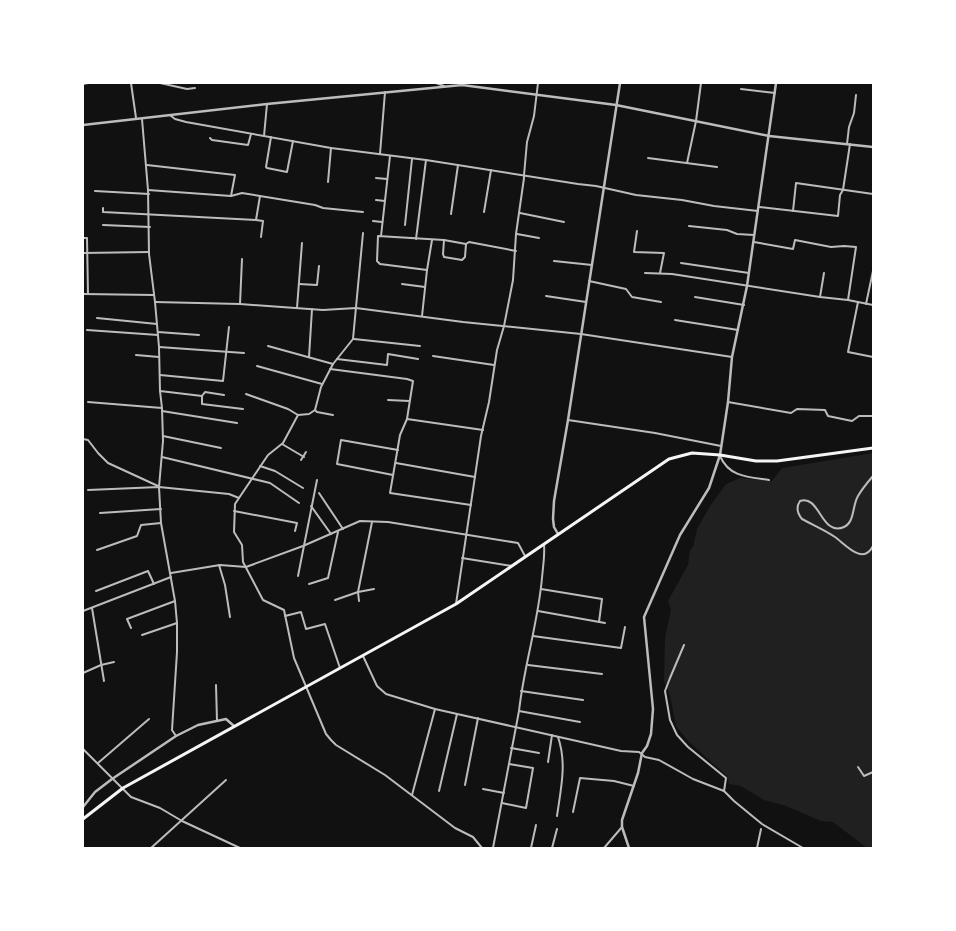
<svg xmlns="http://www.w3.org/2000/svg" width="956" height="931" font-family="'Open Sans',sans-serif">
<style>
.green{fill:#202020}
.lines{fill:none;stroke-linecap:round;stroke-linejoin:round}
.minor{stroke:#bcbcbc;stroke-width:2}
.tertiary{stroke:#bcbcbc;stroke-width:2.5}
.secondary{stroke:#f5f5f5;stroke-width:3}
</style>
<rect width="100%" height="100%" fill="#111"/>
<path class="green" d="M873,453V848H867L833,822L821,821L786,806L764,800L741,786L729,784L727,776L688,741L676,726L670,696L664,681L665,637L671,610L668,601L688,565L690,550L693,547L697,529L710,506L726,484L740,478L772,481L782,468Z"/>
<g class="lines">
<g class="minor">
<path d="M131,83L136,118"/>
<path d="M160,83L187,89L195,88"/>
<path d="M436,83L444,86"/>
<path d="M83,84L88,83"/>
<path d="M741,89L775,93"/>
<path d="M171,116L175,119L186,122L331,148L426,160L578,184L596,186L636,195L682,200L714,206L758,211"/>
<path d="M142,119L148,190L149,254L155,302L159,347L160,391L162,408L163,441L159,487L161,523L175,601L177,623V652L172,730L176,736"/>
<path d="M264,136L267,104"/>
<path d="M271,137L266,167L267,168L287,172L293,141"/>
<path d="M210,138L212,140L248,145L251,134"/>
<path d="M847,144L849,127L854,113L856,95"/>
<path d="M380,154L385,92"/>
<path d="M648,158L717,167"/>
<path d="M687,163L696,121L701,83"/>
<path d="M147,165L235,175L231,196"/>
<path d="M376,178L387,179"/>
<path d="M328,182L331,148"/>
<path d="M148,190L231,196L242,193L260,196"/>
<path d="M95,191L149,194"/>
<path d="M376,200L385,201"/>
<path d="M759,207L838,216L840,195L843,190L850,144"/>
<path d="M103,208V212L256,220L260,196L315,205L323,208L363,212"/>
<path d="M793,211L796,183L873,194"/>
<path d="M484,212L491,170"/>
<path d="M520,213L564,222"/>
<path d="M451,214L458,165"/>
<path d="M256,220L263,221L261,237"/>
<path d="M373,221L382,222"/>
<path d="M103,225L150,227"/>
<path d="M405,225L412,159"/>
<path d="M689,226L727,230L737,234L754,235"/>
<path d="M637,231L634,252L664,253L660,273"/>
<path d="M517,234L539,238"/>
<path d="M381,236L390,156"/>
<path d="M83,238H87L88,294"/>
<path d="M416,239L426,160"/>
<path d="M444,240L443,254L444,257L462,260L465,257L466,244"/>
<path d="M754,242L793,249L795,240L831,247L844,246L856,247L848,300"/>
<path d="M83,253L149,252"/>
<path d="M554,261L592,265"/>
<path d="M681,263L749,273"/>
<path d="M427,270L380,264L377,261L378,236L444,240L466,244L469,242L516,251"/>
<path d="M645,273L672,274L820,297L848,300L873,305"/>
<path d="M589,281L626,289L632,297L661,302"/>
<path d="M299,284L317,285L319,266"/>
<path d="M402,284L425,287"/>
<path d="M83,294L154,295"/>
<path d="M546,296L586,302"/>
<path d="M695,297L744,305"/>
<path d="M820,297L824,273"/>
<path d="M155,302L240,304L323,310L356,308L463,322L581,334L732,357"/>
<path d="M858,302L848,352L873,357"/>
<path d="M240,304L242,259"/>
<path d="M866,304L873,271"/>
<path d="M297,308L302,243"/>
<path d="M422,316L427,270L432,240"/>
<path d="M97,318L157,324"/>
<path d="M675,320L738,330"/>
<path d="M87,330L158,335"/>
<path d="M158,332L199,335"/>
<path d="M354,339L420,346"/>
<path d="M268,346L333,364"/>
<path d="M159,347L244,353"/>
<path d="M136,355L159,357"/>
<path d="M433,356L494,365"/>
<path d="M309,357L312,309"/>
<path d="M337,359L387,365L388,354L418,359"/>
<path d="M257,366L322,384"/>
<path d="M330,369L407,379L413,381L407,419L400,435L390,493L471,505"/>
<path d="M160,375L223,381L229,327"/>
<path d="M160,391L202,396L205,392L224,395"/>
<path d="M246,394L288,409L298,415"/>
<path d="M202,396V404L243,409"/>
<path d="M388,400L409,401"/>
<path d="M88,402L162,408"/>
<path d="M728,402L791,413L797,409L825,410L828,416L852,421L859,416H873"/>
<path d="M315,410L317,412L333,415"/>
<path d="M162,411L237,423"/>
<path d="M407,419L483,430"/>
<path d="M568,420L655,433L721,446"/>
<path d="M163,436L221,448"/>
<path d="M83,439L88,440L98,453L108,463L158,486"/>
<path d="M282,444L304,457"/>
<path d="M720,456C729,477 748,477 769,480"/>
<path d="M162,457L270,483L299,503"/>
<path d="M301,460L306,452"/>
<path d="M396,463L475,477"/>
<path d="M260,466L275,471L303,488"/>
<path d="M393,475L337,464L341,440L398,450"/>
<path d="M873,476C867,483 862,489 858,496C852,506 855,522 844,527C821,537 820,494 800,501C796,507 797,513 802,519C813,525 825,530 835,537C845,544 863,566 873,546"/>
<path d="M88,490L159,487L229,494L239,498L268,455L283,443L298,415L309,414L315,410L321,387L333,364L353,339L363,233"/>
<path d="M319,493L343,529"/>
<path d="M239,498L235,504L234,532L242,545L243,562L263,600L284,610L294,658L326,734L331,740L336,745L385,775L455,828L473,837L482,848"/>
<path d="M311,506L331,534"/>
<path d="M234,511L297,523L295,531"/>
<path d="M100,513L161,509"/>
<path d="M97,550L137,536L141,525L161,523"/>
<path d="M462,558L512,566"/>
<path d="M219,565L225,585L230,617"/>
<path d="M171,573L220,565L246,567L303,546L360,521L388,522L518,543L525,556"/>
<path d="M298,576L317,480"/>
<path d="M309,584L328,578L338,532"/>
<path d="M541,589L602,599L599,622"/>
<path d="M96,591L148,571L154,584"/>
<path d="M335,600L358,592L374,589"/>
<path d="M359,601L358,592L372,522"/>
<path d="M456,604L481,436L489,402L497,350L504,326L513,280L516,234L524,178V175L527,142L534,116L538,83"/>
<path d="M92,608L104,681"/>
<path d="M83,611L171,577"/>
<path d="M538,611L605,623"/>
<path d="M285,616L301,612L306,629L325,624L340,668"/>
<path d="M131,628L127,619L175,601"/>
<path d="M142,635L177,623"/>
<path d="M533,636L621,648L625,627"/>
<path d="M684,645L670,678L665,691L670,720L677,735L688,747L726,778L724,791"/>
<path d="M363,656L377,686L386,694L435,709L515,727L621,751L639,752L645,757L659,760L693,779L724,791L734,801L762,824L803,848"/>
<path d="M528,665L602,674"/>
<path d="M83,673L101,665L114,662"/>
<path d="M216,685L217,721"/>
<path d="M521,691L583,700"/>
<path d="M519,711L580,722"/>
<path d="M511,748L539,753"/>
<path d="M83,749L131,797L160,808L182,821L240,848"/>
<path d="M548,762L552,735"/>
<path d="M98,763L149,719"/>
<path d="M858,767L864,776L873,772"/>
<path d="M465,785L478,718"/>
<path d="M483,789L504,793"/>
<path d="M439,791L457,714"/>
<path d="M412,795L435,709"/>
<path d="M502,803L526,808L533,768L509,764"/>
<path d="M573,812L580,778L614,781L634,786"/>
<path d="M557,816C561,788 567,763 558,737"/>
<path d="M151,848L226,780"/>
<path d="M493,848L519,711C524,666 538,623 542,578C543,566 545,555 544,544"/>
<path d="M531,848L536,825"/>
<path d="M552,848L557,829"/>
<path d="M604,848L622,827"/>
<path d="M757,848L761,829"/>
</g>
<g class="tertiary">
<path d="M83,125L267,104L462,85L616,105L769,136L873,147"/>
<path d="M558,534L554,527L553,519L554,501L568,420L620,83"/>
<path d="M83,807L95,792L112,779L176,736L198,725L226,719L234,726"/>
<path d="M629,848L622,827V820L638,773L642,753L647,746L651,734L653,709L644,617L680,535L709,488L720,455L728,402L732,357L747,286L776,83"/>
</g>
<path class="secondary" d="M83,819L123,788L456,604L669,459L692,453L720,455L756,461H777L873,448"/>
</g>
<rect width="956" height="931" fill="none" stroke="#ffffff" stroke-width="168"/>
</svg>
